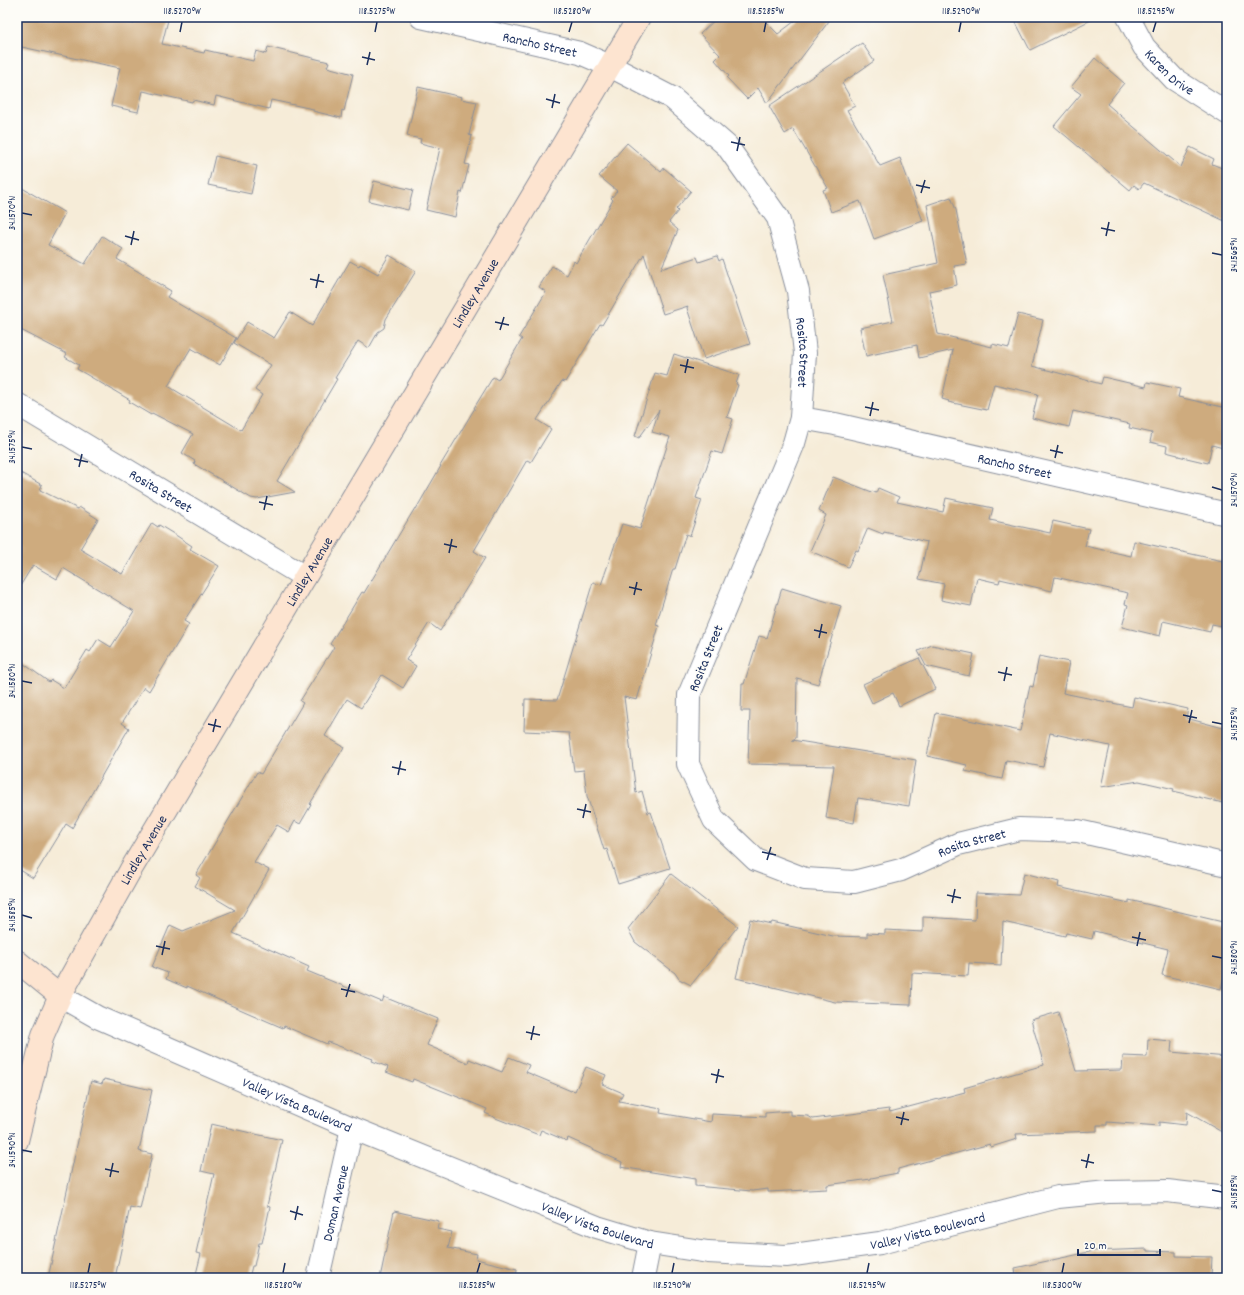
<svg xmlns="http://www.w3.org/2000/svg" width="1244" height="1295" font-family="Dekko,sans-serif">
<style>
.building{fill:#ceab7e}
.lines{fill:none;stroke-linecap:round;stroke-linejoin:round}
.street-casing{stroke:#888e9b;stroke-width:24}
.secondary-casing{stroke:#888e9b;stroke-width:24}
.street{stroke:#fff;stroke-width:22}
.secondary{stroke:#fde4d0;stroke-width:22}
.ticks{fill:none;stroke:#1b2f5e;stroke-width:1.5}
.labels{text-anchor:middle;stroke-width:3;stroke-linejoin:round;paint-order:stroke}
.street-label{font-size:14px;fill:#1b2f5e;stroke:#fdfcf7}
.neatline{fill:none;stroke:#1b2f5e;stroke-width:1.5}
.ticks-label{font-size:10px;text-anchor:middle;fill:#1b2f5e}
</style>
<rect width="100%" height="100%" fill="#fdfcf7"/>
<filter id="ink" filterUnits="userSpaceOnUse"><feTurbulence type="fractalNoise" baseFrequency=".025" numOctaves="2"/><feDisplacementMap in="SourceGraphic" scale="8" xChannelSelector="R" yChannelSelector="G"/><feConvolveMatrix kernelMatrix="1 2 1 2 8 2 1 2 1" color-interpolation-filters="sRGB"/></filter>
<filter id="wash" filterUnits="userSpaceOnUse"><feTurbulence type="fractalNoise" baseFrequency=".012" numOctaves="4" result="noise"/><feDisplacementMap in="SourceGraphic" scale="16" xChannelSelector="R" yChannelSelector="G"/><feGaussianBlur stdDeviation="0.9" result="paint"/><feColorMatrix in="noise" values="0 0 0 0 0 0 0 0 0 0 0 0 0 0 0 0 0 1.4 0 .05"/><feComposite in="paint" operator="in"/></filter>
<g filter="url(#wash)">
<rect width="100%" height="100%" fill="#f6ecd8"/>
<g id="blocks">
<g class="building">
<path d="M17,17H103L134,24L136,17H153L168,20L162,44L204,53L205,50L253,61L256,51L266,54L268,47L329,62L327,67L353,74L344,111L342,110L341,118L313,111V109L271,100L269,109L216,96L214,105L193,100L192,102L143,91L138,112L111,106L120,68L17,46Z"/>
<path d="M718,17H761L778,34L795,21L798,17H832L767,103L758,88L747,99L727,78L729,76L715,60L720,55L700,34Z"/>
<path d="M1013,17H1097L1030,50Z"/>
<path d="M862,43L874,61L842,83L855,106L847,110L880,166L900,158L923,221L874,239L860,201L831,212L823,190L828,188L793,129L785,134L769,106Z"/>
<path d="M1095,58L1124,83L1107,104L1181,167L1190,147L1214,159L1212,164L1227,170V222L1144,183L1139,189L1134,185L1130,190L1054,126L1081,94L1071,87Z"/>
<path d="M418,87L462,97L461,99L477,102L469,135L472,136L465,164L469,165L462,193L460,192L455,217L426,210L440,148L420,143L421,139L407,136Z"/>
<path d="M627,143L661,172L664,168L691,191L676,209L678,211L669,222L678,230L661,269L697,257L699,262L717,256L719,261L722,259L750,344L704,359L687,308L688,306L663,314L644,254L602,325L600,324L565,382L562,381L537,420L551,429L531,462L527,460L474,551L485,558L440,631L429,623L406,660L416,666L403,688L382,675L361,708L347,699L325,736L344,747L310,804L311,805L300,824L295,821L289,832L277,825L254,862L269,870L233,933L309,967L307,971L382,1002L384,997L438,1019L427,1045L468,1063L469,1059L502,1072L509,1057L529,1065L526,1072L571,1091L572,1090L575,1091L586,1067L606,1075L602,1084L623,1093L619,1101L661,1109L660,1113L711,1122L712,1114L765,1117V1113L790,1111V1115L808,1116L813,1119L889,1109L890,1112L965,1092L964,1088L1044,1065L1031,1020L1058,1012L1076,1071L1122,1070L1123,1056L1147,1057L1148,1039L1172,1041L1171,1052L1227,1057V1135L1187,1112L1186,1125L1159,1122V1126L1107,1122V1125H1097V1131L1016,1134L1017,1139L991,1147L990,1144L898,1169V1173L871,1178V1179L827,1185V1189L768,1192V1189L752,1191L695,1186V1179L621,1167L622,1162L568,1138L567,1141L541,1130L539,1135L498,1119L485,1113L487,1109L463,1099L413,1079L412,1082L386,1072L388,1067L372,1061L373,1059L328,1042L327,1044L284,1026L283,1028L187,986V988L166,979L168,973L152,967L170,925L183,931L235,910L195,886L200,878L196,875L257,772L261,774L303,703L300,701L334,647L330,644L362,592L364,593L415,508L416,509L441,466H440L475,408H474L493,377L498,380L522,339L519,337L546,292L539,287L552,266L567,275L574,261L576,263L613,200L611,198L617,191L599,176Z"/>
<path d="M215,156L257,166L251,194L208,185Z"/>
<path d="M374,181L413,190L408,210L369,201Z"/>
<path d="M17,185L65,213L48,245L85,264L102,236L123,249L117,259L171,291L167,297L236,338L220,365L191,348L168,386L241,430L262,395L255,390L271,365L234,343L247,322L274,338L290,312L312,326L350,261L359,266L360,264L378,274L389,255L416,271L386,319L384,328L378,332L369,348L358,341L335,378L337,379L277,481L295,492L257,499L251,498L221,480L194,464L195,461L182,453L193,434L152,413L151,415L129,402L130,400L77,369L79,365L65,357L67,354L17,328Z"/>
<path d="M951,197L956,210L967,264L954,266L957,285L929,291L938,334L992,347V344L1009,348L1018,314L1043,320L1032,366L1101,384L1103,377L1146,387L1147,382L1180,389L1178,397L1227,408V449L1212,445L1208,463L1178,456V455L1166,452L1167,446L1150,442L1152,433L1129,428L1130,424L1073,411L1069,427L1032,418L1038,394L994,384L987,410L948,402L949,401L942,399L953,350L919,358L917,345L866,356L860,328L893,321L883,275L938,263L927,205Z"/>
<path d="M674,354L739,375L736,384L738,385L727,417L733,419L722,454L712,451L696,498L702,500L690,536L686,534L675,569H673L656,625L659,626L637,700L624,697L636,793L642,791L648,813L651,812L670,868L618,884L607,849L604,850L587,796L584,770L574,771L569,733L524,731L525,699L557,700L593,582L601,585L622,524L640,529L670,437L652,432L659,410L639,438L635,436L655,373L667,376Z"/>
<path d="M17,471L42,485L40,490L78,509L79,507L98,519L80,549L122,574L152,523L158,527L159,525L177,536L192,546L190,549L219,566L184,621L189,624L149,691L144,687L122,723L129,728L72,828L66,824L33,878L17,868V659L49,682L51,680L64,688L87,650L90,652L98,639L111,647L134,611L63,568L57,579L33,565L17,591Z"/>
<path d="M833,477L872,492V491L876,493L878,488L899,497L897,502L943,512L946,498L993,508L990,520L1050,533L1053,521L1089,529L1085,546L1131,556L1134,541L1227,562V627L1212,624L1210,632L1163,621L1160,636L1122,627L1128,605L1125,604L1128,593L1055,577L1052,591L1000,579L999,583L977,578L971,606L941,600L944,584L919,579L927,542L884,532L883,534L868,528L858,551L856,550L848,567L810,551L826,515L819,511Z"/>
<path d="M782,588L841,606L818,684L797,678L796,738L792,740L916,760L909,806L858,798L854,823L826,818L834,766L748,764L750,711H741L742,684H744L759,636L767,638Z"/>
<path d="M932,645L974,654L969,676L926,666L918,651Z"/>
<path d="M1039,656L1069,662L1063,693L1132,707L1134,697L1188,709L1186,718L1227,729V804L1182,793L1173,791L1174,789L1139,781L1101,787L1110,746L1050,733L1043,767L1006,760L1002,779L965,771L967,765L927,756L936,713L1020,731L1030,686L1033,687Z"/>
<path d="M919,658L935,689L899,706L893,693L872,703L863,684Z"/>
<path d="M1024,873L1059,882L1058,887L1129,903V900L1227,923V962L1221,989L1162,975L1168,949L1094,931L1092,939L1066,933L1065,936L1003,922L1001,965L969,963L968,976L912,973L911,1005L835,1002L736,978L750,919L771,924L772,922L833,936L867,937V933L885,934V930L923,932V917L975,920L976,893L1019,895Z"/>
<path d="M671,874L738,926L691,985L679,979L675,973L635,942L628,929Z"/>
<path d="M104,1079L152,1090L139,1151L152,1154L140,1209L130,1207L115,1278H48L91,1081L102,1084Z"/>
<path d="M211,1124L282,1140L267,1206L270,1207L262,1243H259L254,1266H252L249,1278H195L201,1254L196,1253L214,1174L201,1171Z"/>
<path d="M394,1211L439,1221L437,1229L452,1232L448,1248L477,1254L476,1259L517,1269L516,1278H380Z"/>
<path d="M1147,1249V1251L1176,1252V1256L1212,1257L1211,1278H1016L1015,1268L1094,1251Z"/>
</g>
</g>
</g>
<g filter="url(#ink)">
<use href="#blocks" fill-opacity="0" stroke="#888e9b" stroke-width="1"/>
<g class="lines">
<defs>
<g id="street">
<path id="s1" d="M421,17L580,53L610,66L672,98L727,146L778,218L798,291L805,353L801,418L794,443L689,695L688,764L714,820L756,860L805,879L854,882L901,870L958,844L1019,829L1078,831L1227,865"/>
<path id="s2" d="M1128,17L1144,47L1174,79L1227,113"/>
<path id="s3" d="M17,404L305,577"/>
<path id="s4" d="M801,418L835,424L1227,514"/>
<path id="s5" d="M60,996L97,1017L352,1128L597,1227L650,1243L708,1252L786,1256L880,1243L1058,1197L1108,1192L1167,1191L1227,1198"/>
<path id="s6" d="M318,1278L352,1128"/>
<path d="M643,1278L650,1243"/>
</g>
<g id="secondary">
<path d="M17,961L60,996"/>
<path id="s7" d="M17,1141L43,1035L60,996L130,871L639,17"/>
</g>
</defs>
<use href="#street" class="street-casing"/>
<use href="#secondary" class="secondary-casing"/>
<use href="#street" class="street"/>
<use href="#secondary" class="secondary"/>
</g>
</g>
<path class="ticks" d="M180,32L182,22M375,32L377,22M569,32L572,22M764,32L766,22M959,32L961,22M1153,32L1156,22M362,57L375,60M367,65L370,52M546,99L560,103M552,108L555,94M731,142L745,145M737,151L740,137M916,185L930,188M921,193L925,180M22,213L32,215M1101,228L1115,231M125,236L139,240M1106,236L1109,222M131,245L134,231M1212,253L1222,255M310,279L324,282M316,288L319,274M495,322L509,325M500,330L504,317M680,365L694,368M685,373L688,359M865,407L879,410M870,416L873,402M22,447L32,449M1050,450L1063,453M1055,458L1058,445M74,459L88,462M79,467L82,454M1212,487L1222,490M259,502L273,505M264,510L267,496M444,544L457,547M449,553L452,539M629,587L642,590M634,595L637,582M814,630L827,633M819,638L822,624M998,672L1012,675M22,681L32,683M1004,681L1007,667M1183,715L1197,718M1212,722L1222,724M1189,723L1192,710M208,724L221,727M213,732L216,719M392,767L406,770M398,775L401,761M577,809L591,812M583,818L586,804M762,852L776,855M767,860L771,847M947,895L961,898M952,903L955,889M22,915L32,918M1132,937L1146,940M156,946L170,949M1137,946L1140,932M162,955L165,941M1212,956L1222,958M341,989L355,992M346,997L350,984M526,1032L540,1035M531,1040L534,1026M711,1074L724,1077M716,1083L719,1069M896,1117L909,1120M901,1125L904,1112M22,1150L32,1152M1081,1160L1094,1163M1086,1168L1089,1154M105,1169L119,1172M110,1177L113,1163M1212,1190L1222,1192M290,1211L303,1215M295,1220L298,1206M88,1273L90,1263M283,1273L285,1263M477,1273L480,1263M672,1273L674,1263M867,1273L869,1263M1062,1273L1064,1263"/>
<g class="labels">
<g class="street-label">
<text dy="5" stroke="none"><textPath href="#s1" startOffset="122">Rancho Street</textPath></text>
<text dy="5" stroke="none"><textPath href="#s2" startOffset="70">Karen Drive</textPath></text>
<text dy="5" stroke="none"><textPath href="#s7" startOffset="968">Lindley Avenue</textPath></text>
<text dy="5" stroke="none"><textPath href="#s1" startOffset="564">Rosita Street</textPath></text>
<text dy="5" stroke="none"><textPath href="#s4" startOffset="219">Rancho Street</textPath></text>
<text dy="5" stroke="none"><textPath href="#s3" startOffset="168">Rosita Street</textPath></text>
<text dy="5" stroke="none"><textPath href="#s7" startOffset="644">Lindley Avenue</textPath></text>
<text transform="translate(705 658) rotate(-68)" y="5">Rosita Street</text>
<text dy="5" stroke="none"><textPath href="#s1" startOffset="1344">Rosita Street</textPath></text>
<text dy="5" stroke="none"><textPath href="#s7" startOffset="320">Lindley Avenue</textPath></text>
<text dy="5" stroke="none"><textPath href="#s5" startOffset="261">Valley Vista Boulevard</textPath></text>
<text dy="5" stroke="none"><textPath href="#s6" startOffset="77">Doman Avenue</textPath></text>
<text dy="5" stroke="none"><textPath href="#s5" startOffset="585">Valley Vista Boulevard</textPath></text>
<text dy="5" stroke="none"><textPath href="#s5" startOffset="921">Valley Vista Boulevard</textPath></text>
</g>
</g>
<rect width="1244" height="1295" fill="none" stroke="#fdfcf7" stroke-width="44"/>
<path d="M1078 1249v6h82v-6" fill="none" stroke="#1b2f5e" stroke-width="2"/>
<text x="1084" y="1249" font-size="12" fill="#1b2f5e" stroke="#fdfcf7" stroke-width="3" paint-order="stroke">20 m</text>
<rect x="22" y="22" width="1200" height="1251" class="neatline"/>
<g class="ticks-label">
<text x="182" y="14">118.5270°W</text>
<text x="377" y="14">118.5275°W</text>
<text x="572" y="14">118.5280°W</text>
<text x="766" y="14">118.5285°W</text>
<text x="961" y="14">118.5290°W</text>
<text x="1156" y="14">118.5295°W</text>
<text transform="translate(11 213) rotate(-90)" y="4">34.1570°N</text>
<text transform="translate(1233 255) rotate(-90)" y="4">34.1565°N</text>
<text transform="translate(11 447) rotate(-90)" y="4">34.1575°N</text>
<text transform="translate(1233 490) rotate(-90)" y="4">34.1570°N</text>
<text transform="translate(11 681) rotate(-90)" y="4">34.1580°N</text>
<text transform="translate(1233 724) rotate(-90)" y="4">34.1575°N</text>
<text transform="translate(11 915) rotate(-90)" y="4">34.1585°N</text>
<text transform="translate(1233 958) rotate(-90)" y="4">34.1580°N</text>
<text transform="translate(11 1150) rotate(-90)" y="4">34.1590°N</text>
<text transform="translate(1233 1192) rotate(-90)" y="4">34.1585°N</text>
<text x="88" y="1288">118.5275°W</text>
<text x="283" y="1288">118.5280°W</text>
<text x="477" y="1288">118.5285°W</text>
<text x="672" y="1288">118.5290°W</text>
<text x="867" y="1288">118.5295°W</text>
<text x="1062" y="1288">118.5300°W</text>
</g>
</svg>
